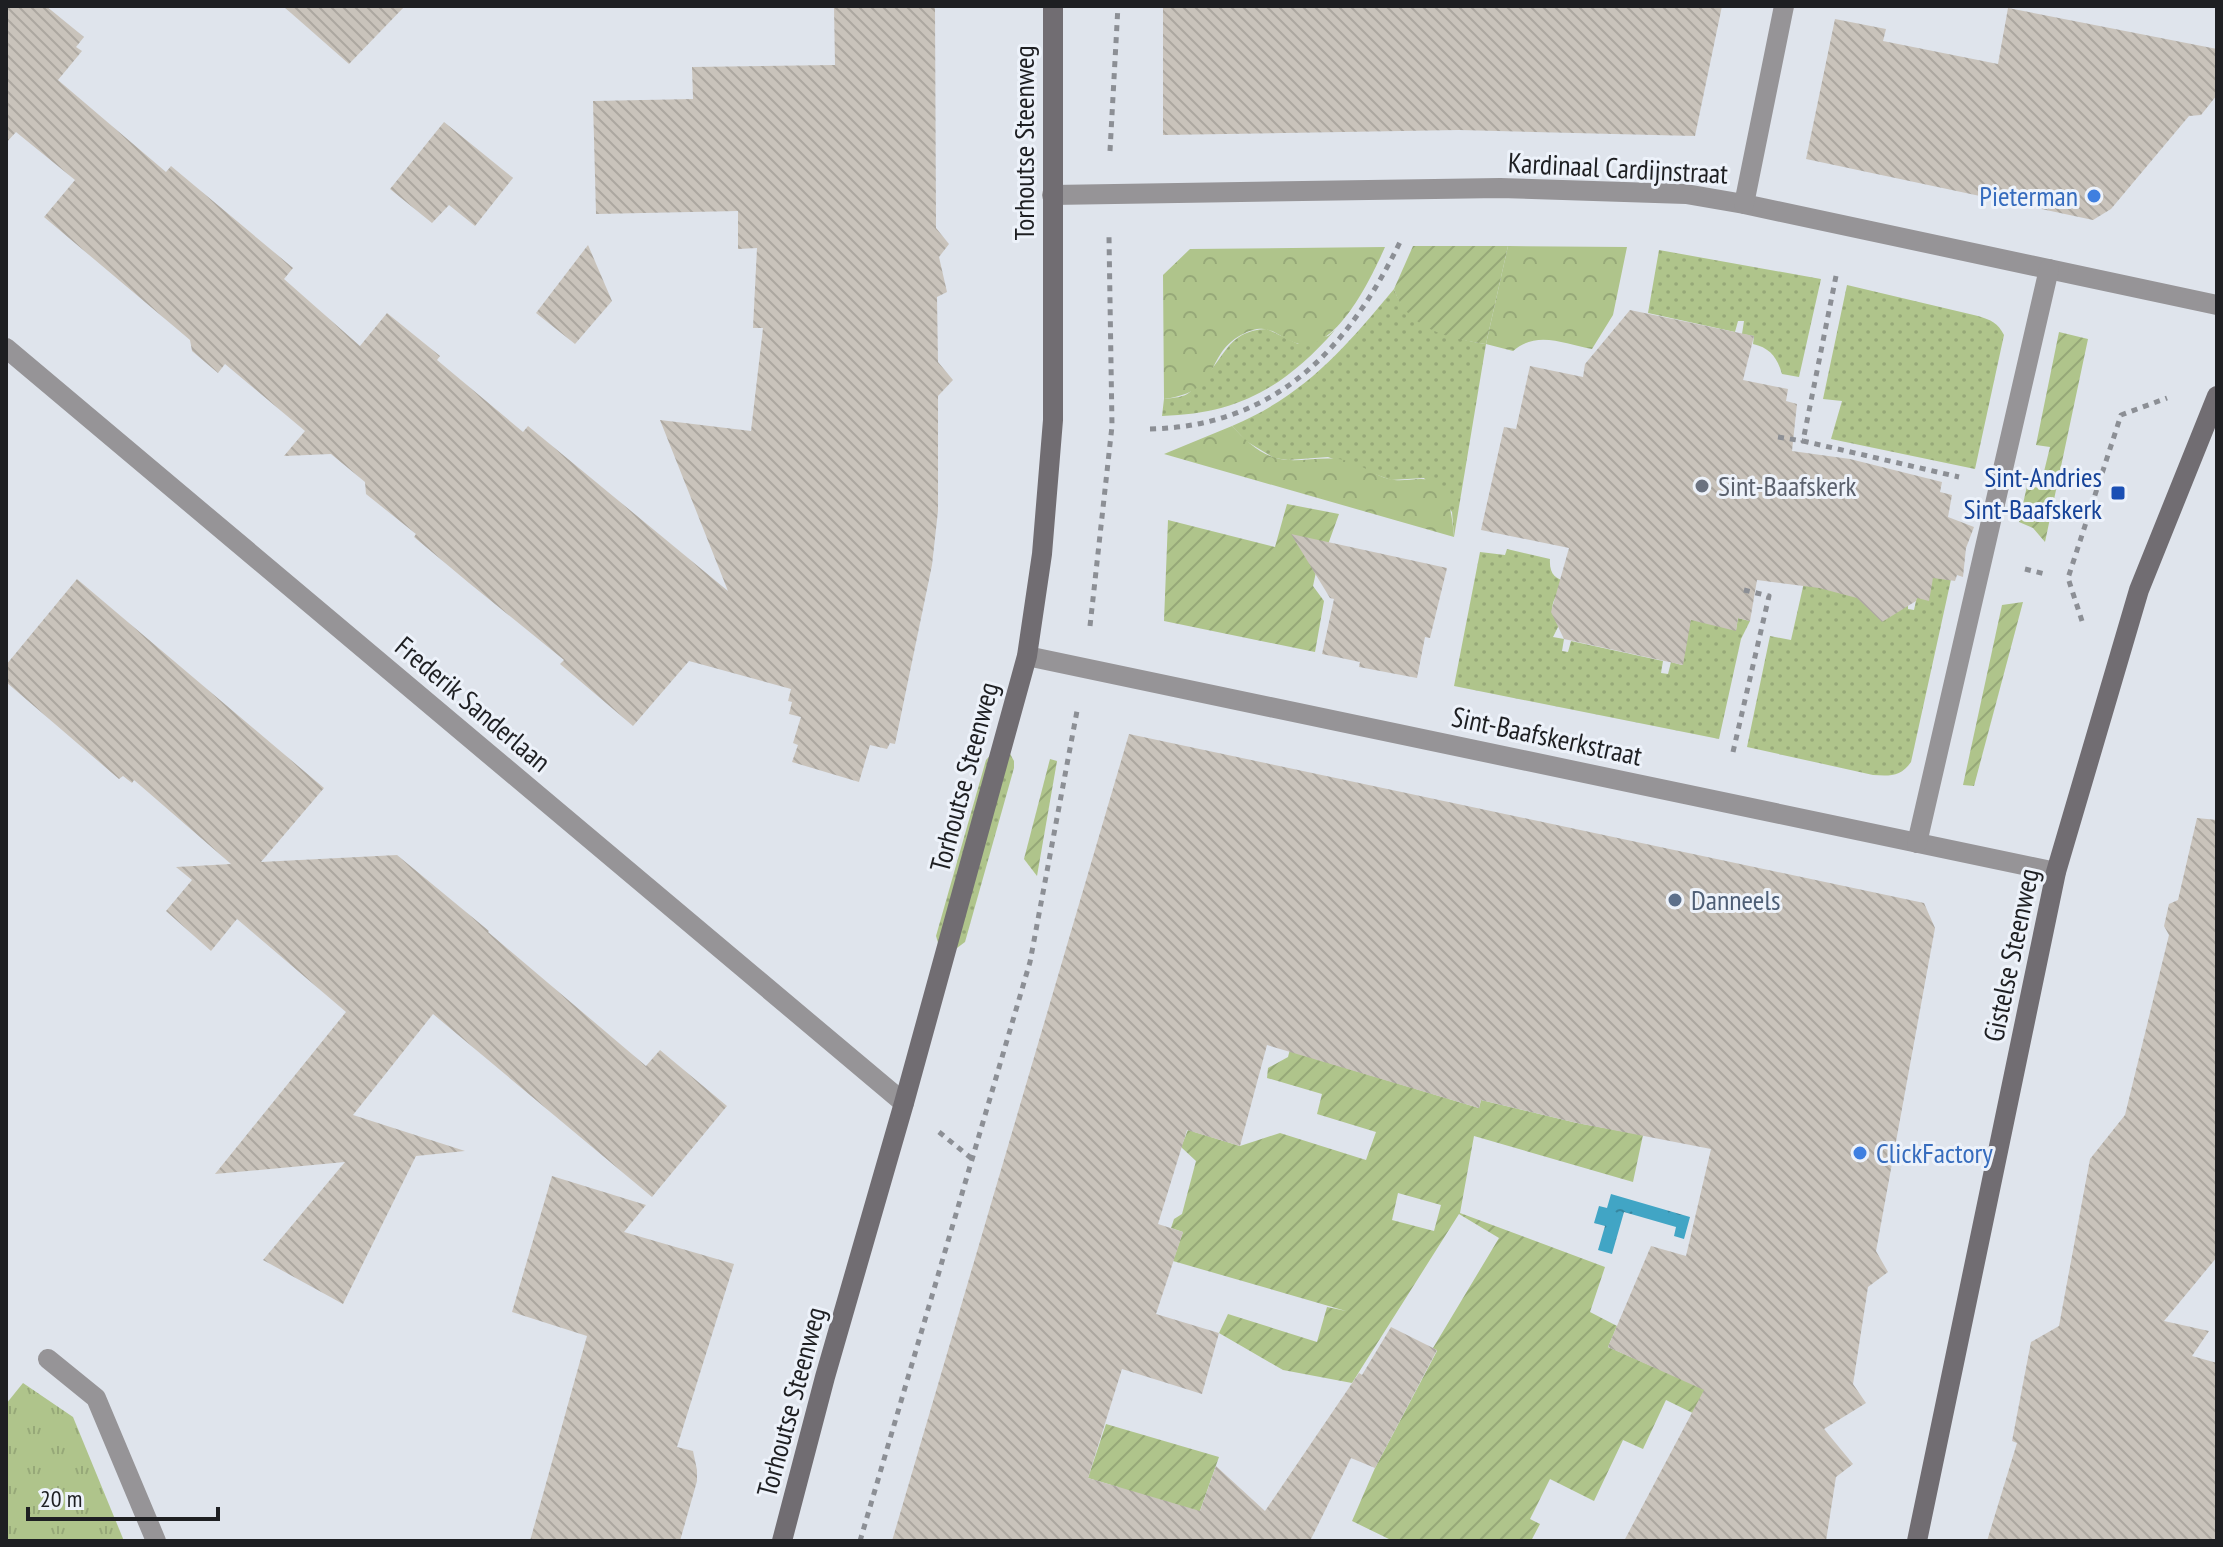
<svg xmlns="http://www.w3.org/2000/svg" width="2223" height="1547" font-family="'PT Sans Narrow',sans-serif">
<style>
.grass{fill:url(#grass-dots)}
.forest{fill:url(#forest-crowns)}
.park{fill:url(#park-tufts)}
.garden{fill:url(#garden-furrows);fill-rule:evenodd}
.water{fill:url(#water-ripples)}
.building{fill:url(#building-back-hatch)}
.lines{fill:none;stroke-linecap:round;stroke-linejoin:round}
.path{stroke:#8c8f95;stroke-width:5;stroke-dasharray:6 6;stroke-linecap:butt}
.street{stroke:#969497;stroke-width:20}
.secondary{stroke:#716d72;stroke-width:20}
.shop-dot{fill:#3f7fe0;stroke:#edf2fa;stroke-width:3}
.worship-dot{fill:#6b7280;stroke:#edf2fa;stroke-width:3}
.transit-dot{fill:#1a4fb4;stroke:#edf2fa;stroke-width:3}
.service-dot{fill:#5c6f8a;stroke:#edf2fa;stroke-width:3}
.labels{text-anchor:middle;stroke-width:6;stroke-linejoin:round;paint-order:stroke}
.street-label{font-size:28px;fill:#1e1f22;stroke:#edf2fa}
.shop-label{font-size:28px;fill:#366cbe;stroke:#edf2fa;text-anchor:end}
.transit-label{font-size:28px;fill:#164399;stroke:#edf2fa;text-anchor:end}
.worship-label{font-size:28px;fill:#5b616d;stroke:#edf2fa;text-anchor:start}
.service-label{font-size:28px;fill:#4e5e75;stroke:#edf2fa;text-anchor:start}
</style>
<defs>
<pattern id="grass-dots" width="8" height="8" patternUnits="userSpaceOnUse" patternTransform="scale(2)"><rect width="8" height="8" fill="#afc48b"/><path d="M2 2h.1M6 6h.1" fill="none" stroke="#96a878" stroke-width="1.8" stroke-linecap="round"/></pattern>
<pattern id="forest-crowns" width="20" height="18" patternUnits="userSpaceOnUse" patternTransform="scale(2)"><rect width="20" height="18" fill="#afc48b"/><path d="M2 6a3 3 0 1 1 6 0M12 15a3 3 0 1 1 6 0" fill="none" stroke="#96a878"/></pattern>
<pattern id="park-tufts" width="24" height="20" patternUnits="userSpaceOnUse" patternTransform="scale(2)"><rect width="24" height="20" fill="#afc48b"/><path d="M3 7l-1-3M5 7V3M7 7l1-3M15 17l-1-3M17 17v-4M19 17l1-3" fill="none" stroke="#96a878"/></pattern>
<pattern id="garden-furrows" width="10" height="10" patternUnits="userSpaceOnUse" patternTransform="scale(2)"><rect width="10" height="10" fill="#afc48b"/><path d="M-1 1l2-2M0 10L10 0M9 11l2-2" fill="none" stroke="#96a878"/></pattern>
<pattern id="water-ripples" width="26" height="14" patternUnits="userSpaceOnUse" patternTransform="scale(2)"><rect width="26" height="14" fill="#41a5c5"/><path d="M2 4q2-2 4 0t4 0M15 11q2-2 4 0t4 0" fill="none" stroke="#3686a0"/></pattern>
<pattern id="building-back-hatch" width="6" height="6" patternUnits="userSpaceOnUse" patternTransform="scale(2)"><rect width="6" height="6" fill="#c9c3bb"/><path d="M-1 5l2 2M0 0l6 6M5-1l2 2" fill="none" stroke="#aca7a0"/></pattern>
</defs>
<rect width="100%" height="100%" fill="#dfe4ec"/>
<g class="grass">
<path d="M1659,250L1821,279L1799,377L1782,374C1777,357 1770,348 1753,344L1754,336L1742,334L1744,321H1738L1735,332L1648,313Z"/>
<path d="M1847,285L1978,316C1991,320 1998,323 2004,335L1975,469L1831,439L1842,401L1823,399Z"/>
<path d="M1394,289C1406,325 1452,339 1486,344L1454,537L1452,512L1424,478L1391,480L1328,457L1288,460L1274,458L1246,441L1232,426C1305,395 1344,349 1394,289Z"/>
<path d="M1267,329L1298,344L1328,336L1335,330C1285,387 1238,414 1162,416L1164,399C1169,398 1177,398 1182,396C1188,395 1193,389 1197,385C1224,363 1225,330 1267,329Z"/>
<path d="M1507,549L1550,559C1549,574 1555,579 1568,582C1554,596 1546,607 1559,625L1553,637L1564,639L1562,651L1568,652L1571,641L1663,661L1661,673L1668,674L1671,662L1682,665L1683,607L1736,630L1738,618L1750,621L1741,639L1719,739L1454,686L1480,552L1505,555Z"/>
<path d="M1923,569L1952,575L1911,762C1901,777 1889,776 1873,775L1747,747L1770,636L1791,640L1805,578L1908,605V609L1914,610Z"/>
<path d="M993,752H1009L1014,761V768L965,942L953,951L939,946L936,936L986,760Z"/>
</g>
<g class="forest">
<path d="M1508,246L1627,247L1613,315L1592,349C1564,344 1537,330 1513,351L1486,344Z"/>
<path d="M1385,247C1373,274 1337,352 1299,344C1275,338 1271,319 1241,335C1203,356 1224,391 1164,399L1163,275L1190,249Z"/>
<path d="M1232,426C1247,442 1264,459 1288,460C1307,461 1325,456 1344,460C1360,463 1373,475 1389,479C1400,482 1410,479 1420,479C1449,478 1452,515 1454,537L1164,454Z"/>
</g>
<path class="park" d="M23,1383L73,1417L124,1541H6V1404Z"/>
<g class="garden">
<path d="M1413,246H1508L1486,344C1449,339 1406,328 1394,289Z"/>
<path d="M2059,332L2088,339L2045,542L2033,528L2019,522L2027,486L2040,488L2050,447L2036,445Z"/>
<path d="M1287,504L1339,514L1326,550L1319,558L1313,586L1324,601L1315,652L1164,621L1168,520L1275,547Z"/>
<path d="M2023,602L1974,786L1963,785L2002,605Z"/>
<path d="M1050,759L1057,761L1037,876L1024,859Z"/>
<path d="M1303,998L1316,1059L1479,1108L1481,1100L1577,1123L1643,1135L1633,1182L1474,1136L1460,1213L1605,1267L1590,1312L1617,1326L1608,1347L1656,1368L1666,1347L1733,1375L1711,1422L1666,1400L1643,1449L1623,1440L1594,1501L1550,1479L1530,1519L1540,1524L1531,1541H1393L1352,1521L1375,1468L1437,1351L1433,1348L1499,1238L1459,1214L1352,1383L1283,1370L1219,1333L1228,1314L1317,1342L1327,1307L1346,1311L1173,1261L1183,1232L1171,1228L1174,1219L1182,1214L1196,1161L1181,1147L1188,1130L1240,1146L1280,1133L1366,1160L1376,1132L1317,1114L1322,1094L1267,1078L1268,1068L1288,1057ZM1398,1193L1441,1205L1434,1231L1392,1220Z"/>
<path d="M1106,1424L1219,1457L1196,1522L1112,1541L1106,1539L1118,1487L1088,1478Z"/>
</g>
<path class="water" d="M1611,1194L1690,1217L1684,1239L1674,1236L1676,1227L1624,1212L1612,1254L1598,1250L1605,1226L1594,1223L1599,1206L1607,1208Z"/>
<g class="building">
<path d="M6,6H46L84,37L76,47L82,51L58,80L166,172L171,166L293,268L284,279L360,346L387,313L440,356L437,360L523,432L528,426L728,591L660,420L751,431L763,328H753L757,248L738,249V211L596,214L593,101L693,99L692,67L835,65L834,6H935L936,228L949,244L939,257L947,292L937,297L938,362L953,380L938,396V511L932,565L895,744L890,743L887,749L870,745L859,782L792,762L798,745L793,743L801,717L789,714L792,702L788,701L791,689L689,661L633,726L560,664L564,660L469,583L414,537L416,534L366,494L365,482L331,454L284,456L305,431L225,364L218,373L192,351L190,340L44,217L75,180L16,132L6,143Z"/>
<path d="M283,6H405L349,64Z"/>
<path d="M1163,6H1722L1695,136L1459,130L1163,135Z"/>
<path d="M2008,8L2217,49V95L2201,115L2189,116L2111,209L2093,220L1806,159L1835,19L1886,29L1883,41L1998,64Z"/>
<path d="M444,122L513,178L475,226L449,205L432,223L390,189Z"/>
<path d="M588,245L612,301L575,344L536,313Z"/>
<path d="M1630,310L1754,336L1743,380L1788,389L1786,401L1797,404L1792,451L1850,459L1942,482L1940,492L1952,495L1948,517L1974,527L1966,548L1963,577L1957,575L1955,581L1933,578L1929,601L1917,598L1916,601L1882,622L1857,598L1819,588L1757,580L1750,621L1738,618L1736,631L1691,620L1683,665L1564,639L1551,612L1569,548L1481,530L1504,427L1516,429L1530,366L1583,377L1585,364Z"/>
<path d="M1291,534L1447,568L1430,638L1425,637L1417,678L1359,667L1360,662L1322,654L1334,599L1330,598Z"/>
<path d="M77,579L324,788L261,862L397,855L489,931L488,932L646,1066L660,1050L727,1106L652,1197L433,1014L353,1115L465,1151L416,1156L343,1304L263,1260L345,1162L215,1174L346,1012L237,919L211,951L166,911L192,880L176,867L231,864L134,780L132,783L123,776L119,779L6,682V665Z"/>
<path d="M1129,734L1924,903L1935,928L1876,1251L1888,1272L1868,1287L1853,1384L1866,1403L1824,1429L1853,1464L1836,1477L1826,1541H1624L1704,1390L1608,1347L1651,1246L1686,1256L1711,1149L1577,1123L1481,1100L1479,1108L1267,1045L1240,1146L1187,1130L1158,1224L1183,1232L1156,1314L1219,1333L1202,1394L1122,1369L1088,1478L1200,1511L1216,1466L1265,1511L1359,1373L1362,1375L1391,1327L1437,1350L1375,1468L1351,1458L1310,1541H892Z"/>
<path d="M2197,818L2217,820V1257L2164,1321L2209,1331L2192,1356L2217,1363V1541H1987L2017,1443L2012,1441L2031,1342L2059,1326L2090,1159L2125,1115L2169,935L2164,926L2169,904L2178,900Z"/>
<path d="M552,1176L646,1205L624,1232L734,1264L677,1447L693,1451L697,1470V1481L680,1541H530L587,1336L512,1312Z"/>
</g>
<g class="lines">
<g class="path">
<path d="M1110,151L1118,6"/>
<path d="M1836,276L1803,441L1959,477"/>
<path d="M1150,429C1277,426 1349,348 1401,240"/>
<path d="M1778,437L1803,441"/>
<path d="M2025,569L2045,574"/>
<path d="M2082,621L2068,578L2121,415L2167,398"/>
<path d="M1090,626L1112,426L1109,237"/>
<path d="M1733,752L1769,596L1744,590"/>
<path d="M939,1132L971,1158"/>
<path d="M860,1541L1030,962L1077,711"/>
</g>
<g class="street">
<path d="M1052,195L1500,188L1686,194L1744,204L2217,305"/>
<path d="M1744,204L1784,6"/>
<path d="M6,348L904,1103"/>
<path d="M1027,656L2056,872"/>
<path d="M1917,843L2049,269"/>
<path d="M48,1359L96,1398L156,1541"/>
</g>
<g class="secondary">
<path d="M782,1541L825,1377L904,1103L1027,656L1042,554L1053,420V6"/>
<path d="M1917,1541L2056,872L2139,590L2217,396"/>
</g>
</g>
<g class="shop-dot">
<circle cx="2094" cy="196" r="8"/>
<circle cx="1860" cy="1153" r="8"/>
</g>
<circle class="worship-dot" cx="1702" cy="486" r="8"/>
<rect class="transit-dot" x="2110" y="485" width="16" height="16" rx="4"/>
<circle class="service-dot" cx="1675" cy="900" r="8"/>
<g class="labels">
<g class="street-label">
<text transform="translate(1024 143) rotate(-90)" y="10">Torhoutse Steenweg</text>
<text transform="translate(1618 168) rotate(3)" y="10">Kardinaal Cardijnstraat</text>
<text transform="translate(473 704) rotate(40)" y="10">Frederik Sanderlaan</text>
<text transform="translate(1547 736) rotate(12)" y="10">Sint-Baafskerkstraat</text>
<text transform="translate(964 777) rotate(-75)" y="10">Torhoutse Steenweg</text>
<text transform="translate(2011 955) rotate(-78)" y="10">Gistelse Steenweg</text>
<text transform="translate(791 1402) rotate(-75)" y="10">Torhoutse Steenweg</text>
</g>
<g class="shop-label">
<text x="2078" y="206">Pieterman</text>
<text x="1876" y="1163" text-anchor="start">ClickFactory</text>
</g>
<g class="transit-label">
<text x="2102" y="487">Sint-Andries<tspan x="2102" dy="32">Sint-Baafskerk</tspan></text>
</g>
<g class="worship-label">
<text x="1718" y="496">Sint-Baafskerk</text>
</g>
<g class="service-label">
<text x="1691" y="910">Danneels</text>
</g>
</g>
<rect width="2223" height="1547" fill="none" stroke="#1e1f22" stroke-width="16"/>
<path d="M28 1507v12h190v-12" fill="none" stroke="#1e1f22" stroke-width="4"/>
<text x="40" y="1507" font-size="24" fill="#1e1f22" stroke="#edf2fa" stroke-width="6" paint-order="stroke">20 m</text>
</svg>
